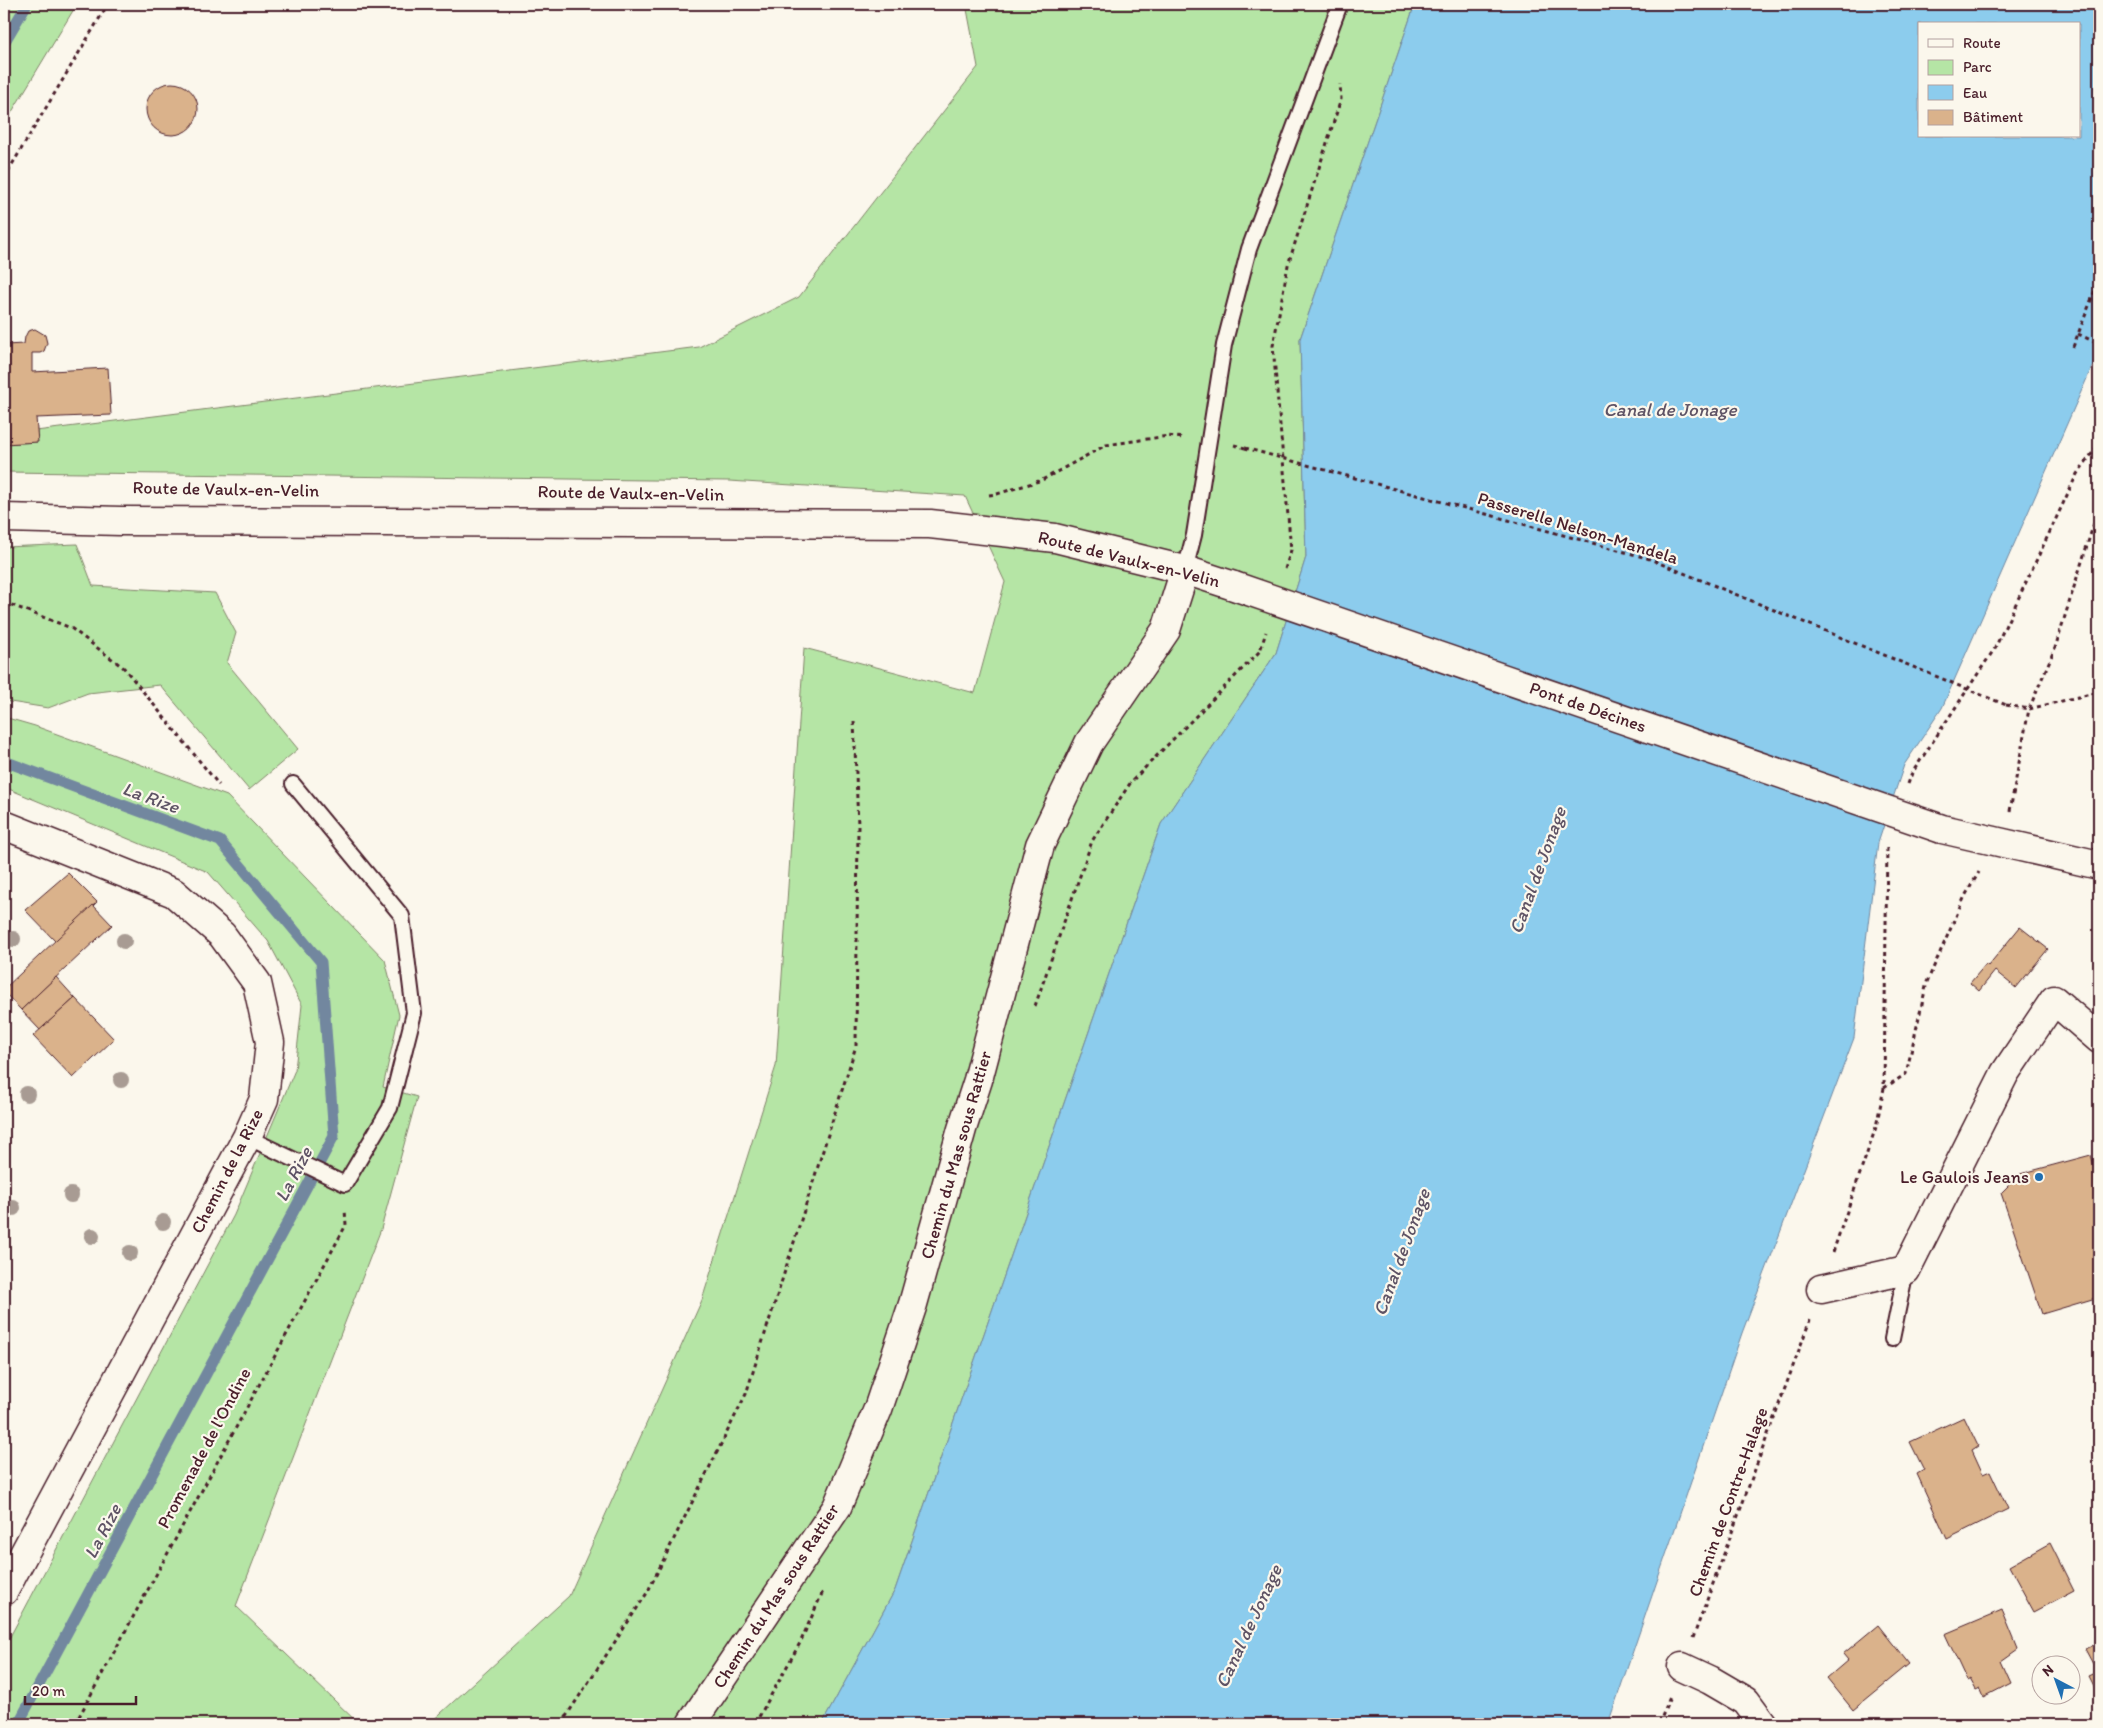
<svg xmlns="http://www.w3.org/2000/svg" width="2103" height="1728" font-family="Itim,sans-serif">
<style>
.green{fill:#b5e5a5;stroke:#808268}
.water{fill:#8ccced;stroke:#72879f;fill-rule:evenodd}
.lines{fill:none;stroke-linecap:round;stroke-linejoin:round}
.stream{stroke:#72879f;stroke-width:11}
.building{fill:#dab28b;stroke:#4a1f2b}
.lane-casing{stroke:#4a1f2b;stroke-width:18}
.street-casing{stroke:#4a1f2b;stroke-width:31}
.secondary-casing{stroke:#4a1f2b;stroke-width:31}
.path{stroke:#4a1f2b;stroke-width:3;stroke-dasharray:4 4;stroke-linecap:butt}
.lane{stroke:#fbf7ec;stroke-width:14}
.street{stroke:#fbf7ec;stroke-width:28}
.secondary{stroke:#fbf7ec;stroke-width:28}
.secondary-bridge-casing{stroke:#4a1f2b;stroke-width:31;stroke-linecap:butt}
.path-bridge{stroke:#4a1f2b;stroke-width:3;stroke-dasharray:4 4;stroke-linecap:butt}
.secondary-bridge{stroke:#fbf7ec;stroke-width:28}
.tree{fill:#a89b93}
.poi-dot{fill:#1f6fb2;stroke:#fbf7ec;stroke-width:2}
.labels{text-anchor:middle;stroke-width:4.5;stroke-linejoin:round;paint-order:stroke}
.street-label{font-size:18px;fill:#4a1f2b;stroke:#fbf7ec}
.poi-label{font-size:18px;fill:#4a1f2b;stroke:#fbf7ec;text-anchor:end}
.water-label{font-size:19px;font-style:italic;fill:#5e5365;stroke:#fbf7ec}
</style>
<rect width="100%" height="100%" fill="#fbf7ec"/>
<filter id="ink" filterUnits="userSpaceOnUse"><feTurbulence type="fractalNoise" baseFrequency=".02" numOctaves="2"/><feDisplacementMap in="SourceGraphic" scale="10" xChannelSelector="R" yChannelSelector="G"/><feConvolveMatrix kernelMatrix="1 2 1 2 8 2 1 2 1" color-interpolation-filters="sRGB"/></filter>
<g filter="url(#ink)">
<g class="green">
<path d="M4,4H77L4,125Z"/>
<path d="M966,4H1415L1300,339L1306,557L1276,653L1161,824L895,1590L822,1724H429L569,1596L702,1300L776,1066L804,648L975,693L1005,582L965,496L729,481L4,472V444L37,442L36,431L699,347L799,297L978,67Z"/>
<path d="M77,544L93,586L215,593L236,633L227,663L298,749L249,790L160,685L88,693L48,708L4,701V547Z"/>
<path d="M4,717L35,726L227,796L385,960L399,1015L383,1087L417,1097L381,1229L236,1606L359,1724H4V1648L234,1215L295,1070L302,1005L268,941L208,872L4,787Z"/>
</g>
<path class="water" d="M1415,4H2099V351L1942,708L1904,765L1878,843L1854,1038L1742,1333L1608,1724H822L895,1590L1161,824L1276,653L1306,557L1300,339ZM1919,24H2079V136H1919Z"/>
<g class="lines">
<g class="stream">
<path d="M4,43L27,4"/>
<path d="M4,761L220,841L321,962L334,1136L18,1724"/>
</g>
</g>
<g class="building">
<circle cx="172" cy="109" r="26"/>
<path d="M35,329L45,335L47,343L44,351L40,353H32V372L108,368L111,415L36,418L38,442L4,444L5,345L24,344L25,337L28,331Z"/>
<path d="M68,873L97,902L56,942L25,910Z"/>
<path d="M93,905L112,925L21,1010L4,992V989Z"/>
<path d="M2020,927L2048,949L2016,988L1995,971L1979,991L1970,983L1986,964L1988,966Z"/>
<path d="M56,977L75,998L40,1030L21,1010Z"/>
<path d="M75,998L114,1039L73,1078L33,1036Z"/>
<path d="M2091,1155L2099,1183V1297L2042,1314L2001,1193L2020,1174Z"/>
<path d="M1964,1417L1978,1446L1972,1450L1983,1474L1990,1471L2008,1509L1947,1539L1917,1474L1924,1470L1910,1442Z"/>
<path d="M2050,1543L2074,1591L2034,1612L2009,1566Z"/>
<path d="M2002,1610L2018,1649L2001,1661L2011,1683L1984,1697L1980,1688L1976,1690L1970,1679L1967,1681L1945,1634Z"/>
<path d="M1878,1625L1909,1664L1853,1710L1827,1678L1848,1660L1843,1654Z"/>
<path d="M2099,1642V1661L2093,1664L2085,1649Z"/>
<path d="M2099,1671V1698L2088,1676Z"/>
</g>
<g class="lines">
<defs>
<g id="lane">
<path d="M1185,570L1194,535L1224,345L1249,249L1340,4"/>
<path d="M247,1137L345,1184L390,1108L414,1013L402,916L293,784"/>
<path d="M1892,1339L1906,1270"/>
</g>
<g id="street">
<path d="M4,825L174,893L222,935L257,983L270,1042L264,1099L247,1137L4,1591"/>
<path d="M1821,1289L1906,1270L2005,1073L2054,1000L2099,1039"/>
<path d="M1682,1667L1710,1680L1746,1701L1763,1724"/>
<path d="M691,1724L837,1507L878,1409L913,1304L962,1129L978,1080L1040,845L1089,743L1166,630L1185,570"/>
</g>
<g id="secondary">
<path d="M4,518L121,521L930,524L1055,538L1185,570L1234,586"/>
<path d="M1942,829L2099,865"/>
</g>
</defs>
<use href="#lane" class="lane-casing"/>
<use href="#street" class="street-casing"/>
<use href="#secondary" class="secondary-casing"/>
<g class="path">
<path d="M4,178L108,4"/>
<path d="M2078,334L2099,344"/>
<path d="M2073,347L2099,280"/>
<path d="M1234,445L1245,448"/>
<path d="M989,495L997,494L1042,480L1106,445L1168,436L1184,438"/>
<path d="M1285,569L1291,550L1273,346L1288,265L1341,99L1340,84"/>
<path d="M4,602L71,628L124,668L219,785"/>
<path d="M2006,705L2029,709L2055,648L2099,507"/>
<path d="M1908,784L1912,773L1995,648L2077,474L2099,444"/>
<path d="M2010,811L2029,709L2099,692"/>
<path d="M1035,1006L1092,841L1131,782L1260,651L1266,632"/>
<path d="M1884,1088L1906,1074L1927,982L1965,896L1979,872"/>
<path d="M1833,1252L1876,1127L1884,1088L1887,844"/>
<path d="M1693,1638L1810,1320"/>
<path d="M75,1724L346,1225L345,1209"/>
<path d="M561,1724L647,1593L746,1394L856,1046L858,826L854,721"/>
<path d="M755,1724L800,1643L824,1589"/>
<path d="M1659,1724L1670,1697"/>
</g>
<use href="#lane" class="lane"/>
<use href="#street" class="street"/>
<use href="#secondary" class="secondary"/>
<defs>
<path id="secondary-bridge" d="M1234,586L1942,829"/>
</defs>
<use href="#secondary-bridge" class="secondary-bridge-casing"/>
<path class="path-bridge" d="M1245,448L1647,558L2006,705"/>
<use href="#secondary-bridge" class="secondary-bridge"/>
</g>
<g class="tree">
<circle cx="13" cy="939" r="8"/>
<circle cx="124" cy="941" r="8"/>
<circle cx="121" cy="1080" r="8"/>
<circle cx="27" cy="1094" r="8"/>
<circle cx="71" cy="1195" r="8"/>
<circle cx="13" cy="1208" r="8"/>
<circle cx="163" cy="1222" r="8"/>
<circle cx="92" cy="1236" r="8"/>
<circle cx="130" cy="1253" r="8"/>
</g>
</g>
<circle class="poi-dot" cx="2039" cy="1177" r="5"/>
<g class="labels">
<g class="street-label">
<text transform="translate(226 489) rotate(1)" y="6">Route de Vaulx-en-Velin</text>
<text transform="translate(631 493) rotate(1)" y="6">Route de Vaulx-en-Velin</text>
<text transform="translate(1578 528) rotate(17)" y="6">Passerelle Nelson-Mandela</text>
<text transform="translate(1129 559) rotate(14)" y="6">Route de Vaulx-en-Velin</text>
<text transform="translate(1588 707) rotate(19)" y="6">Pont de Décines</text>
<text transform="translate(956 1155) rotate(-74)" y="6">Chemin du Mas sous Rattier</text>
<text transform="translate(227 1171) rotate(-63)" y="6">Chemin de la Rize</text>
<text transform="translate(204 1448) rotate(-62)" y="6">Promenade de l'Ondine</text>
<text transform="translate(1728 1502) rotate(-70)" y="6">Chemin de Contre-Halage</text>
<text transform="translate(776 1596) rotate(-57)" y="6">Chemin du Mas sous Rattier</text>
</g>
<g class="poi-label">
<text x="2029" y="1183">Le Gaulois Jeans</text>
</g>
<g class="water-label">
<text x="1670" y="416">Canal de Jonage</text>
<text transform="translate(151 797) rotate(20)" y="7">La Rize</text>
<text transform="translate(1537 870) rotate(-70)" y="7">Canal de Jonage</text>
<text transform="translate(293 1174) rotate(-62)" y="7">La Rize</text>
<text transform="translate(1401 1252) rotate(-70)" y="7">Canal de Jonage</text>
<text transform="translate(102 1531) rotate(-62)" y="7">La Rize</text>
<text transform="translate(1248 1626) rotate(-65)" y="7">Canal de Jonage</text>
</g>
</g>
<rect width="2103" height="1728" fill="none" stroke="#fbf7ec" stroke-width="20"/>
<rect x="10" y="10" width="2083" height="1708" fill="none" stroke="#4a1f2b" stroke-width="2" filter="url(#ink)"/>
<rect x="1918" y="22" width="162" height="115" fill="#fbf7ec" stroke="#b4a19f"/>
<rect x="1928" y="39" width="25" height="8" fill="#fbf7ec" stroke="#b4a19f"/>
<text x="1963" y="48" font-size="15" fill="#4a1f2b">Route</text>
<rect x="1928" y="60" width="25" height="15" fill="#b5e5a5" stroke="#b4a19f"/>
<text x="1963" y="72" font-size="15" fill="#4a1f2b">Parc</text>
<rect x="1928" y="85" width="25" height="15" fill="#8ccced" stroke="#b4a19f"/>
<text x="1963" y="98" font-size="15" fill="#4a1f2b">Eau</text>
<rect x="1928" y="110" width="25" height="15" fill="#dab28b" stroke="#b4a19f"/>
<text x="1963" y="122" font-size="15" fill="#4a1f2b">Bâtiment</text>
<g transform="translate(2056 1680) rotate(319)"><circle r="24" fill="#fbf7ec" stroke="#b4a19f"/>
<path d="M0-4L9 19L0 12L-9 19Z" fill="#1f6fb2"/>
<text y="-8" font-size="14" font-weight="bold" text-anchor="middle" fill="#4a1f2b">N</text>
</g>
<path d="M25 1696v8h111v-8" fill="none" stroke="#4a1f2b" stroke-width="2.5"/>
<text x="32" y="1696" font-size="15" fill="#4a1f2b" stroke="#fbf7ec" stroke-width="4" paint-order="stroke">20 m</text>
</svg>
